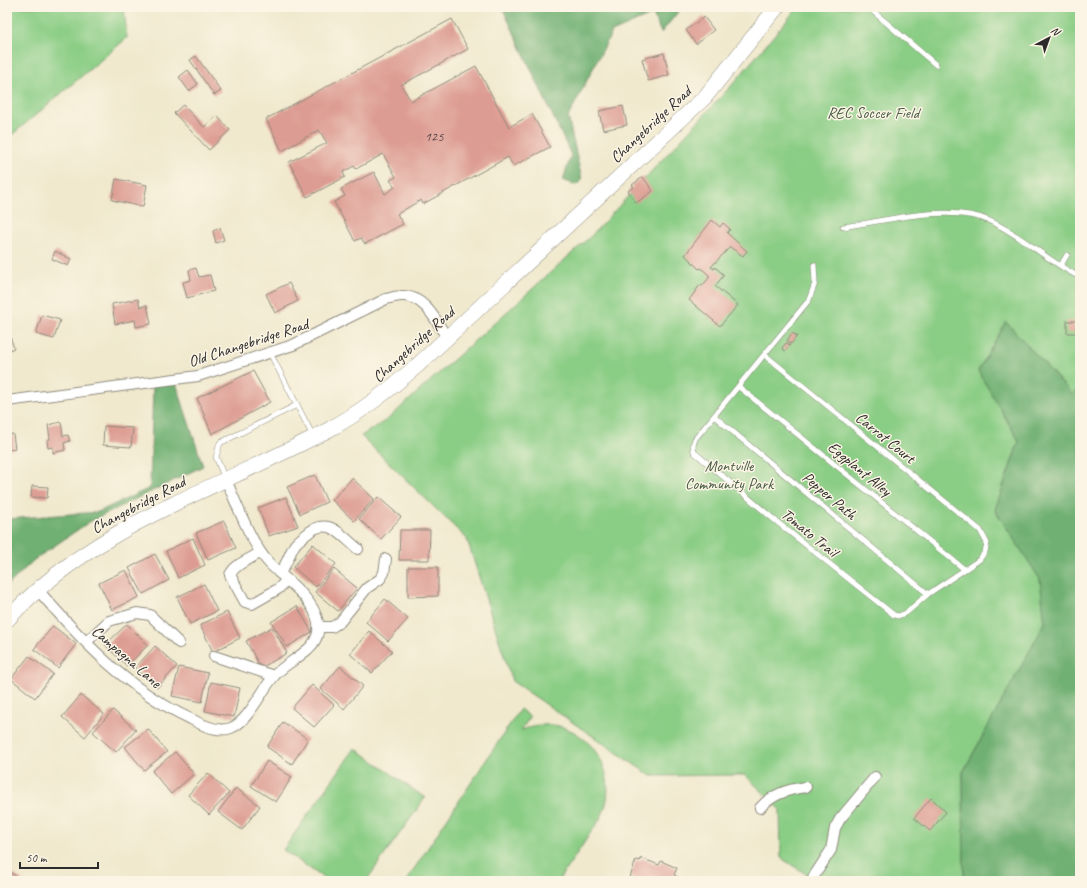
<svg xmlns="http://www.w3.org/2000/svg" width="1087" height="888" font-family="Caveat,sans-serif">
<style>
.green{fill:#8acd85;stroke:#5a7c58}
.forest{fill:#6fb072;stroke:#4d6e4e}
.building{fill:#dd9c93}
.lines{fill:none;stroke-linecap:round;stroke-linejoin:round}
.lane-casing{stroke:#8e8a7c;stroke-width:6}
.street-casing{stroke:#8e8a7c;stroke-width:12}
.secondary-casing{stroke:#8e8a7c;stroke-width:16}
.lane{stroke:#fff;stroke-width:5}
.street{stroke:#fff;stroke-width:10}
.secondary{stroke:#fff;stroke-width:15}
.labels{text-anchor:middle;stroke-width:3;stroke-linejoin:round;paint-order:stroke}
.number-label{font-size:14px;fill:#584745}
.park-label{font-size:16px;fill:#485c46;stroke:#fcf5e5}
.street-label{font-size:16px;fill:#2b2b2b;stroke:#fcf5e5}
</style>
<rect width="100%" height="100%" fill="#fcf5e5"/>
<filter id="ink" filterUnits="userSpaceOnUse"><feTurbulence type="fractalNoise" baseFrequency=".025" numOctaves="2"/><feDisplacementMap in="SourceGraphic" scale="8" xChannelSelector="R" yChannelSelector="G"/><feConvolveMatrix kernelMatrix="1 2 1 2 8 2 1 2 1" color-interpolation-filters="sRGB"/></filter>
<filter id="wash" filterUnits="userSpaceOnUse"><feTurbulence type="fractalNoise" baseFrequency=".012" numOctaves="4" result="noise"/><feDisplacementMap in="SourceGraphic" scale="16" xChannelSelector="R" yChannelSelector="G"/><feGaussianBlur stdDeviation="0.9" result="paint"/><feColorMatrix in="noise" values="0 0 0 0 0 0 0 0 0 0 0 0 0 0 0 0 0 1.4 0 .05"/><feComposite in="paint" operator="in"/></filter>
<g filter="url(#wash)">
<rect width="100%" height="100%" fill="#f0e9ce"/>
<g class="green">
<path d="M7,7H124L127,38L7,139Z"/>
<path d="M798,7H1080V387L1072,395L1006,322L978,371L1019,441L995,510L1040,579L1045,623L963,772L964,881H817L781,858L780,809L745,775L651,776L512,681L467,539L361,436L388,419L591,236L732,85Z"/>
<path d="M520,709L530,717L521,730C531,727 542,724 553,725C594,731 620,777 602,815C599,822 593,829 589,835C579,851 568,866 558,881H406Z"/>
<path d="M355,748L425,798L366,881H328L283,850Z"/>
</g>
<g class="forest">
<path d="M502,7H682L661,33L653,14L612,32L568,117L582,180L576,185L563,180L571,155Z"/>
<path d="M1006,322L1072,394L1080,387V881H964L963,772L1045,623L1040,579L995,510L1019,441L978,371Z"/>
<path d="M175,380L203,466L89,522L34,560L7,586V519L98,512L150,488L153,384Z"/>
</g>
<g id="blocks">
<g class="building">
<path d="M704,17L714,30L696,44L686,30Z"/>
<path d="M452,19L468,49L401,85L411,101L476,66L509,127L532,114L550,147L513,166L508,157L423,204L421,200L397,214L403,224L365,244L361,238L355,241L334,202L345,196L341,189L374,172L385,194L395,187L390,180L396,177L383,154L356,169L354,166L343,172L345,177L307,197L289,162L327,143L319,130L282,151L266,119Z"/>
<path d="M664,53L669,75L648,81L642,59Z"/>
<path d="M196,56L221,91L214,95L190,60Z"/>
<path d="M188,70L198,84L189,91L179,77Z"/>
<path d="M183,105L204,127L217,116L230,130L209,150L174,113Z"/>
<path d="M623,106L627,125L603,130L599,111Z"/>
<path d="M643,177L653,191L636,203L628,191L634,187L632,185Z"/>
<path d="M116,179L147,185L143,207L112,200Z"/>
<path d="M712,220L720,227L723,223L730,229L727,233L747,251L743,256L730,247L711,267L714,269L715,267L724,275L715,286L738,305L720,326L689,300L700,285L702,286L709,278V275L701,268L699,269L685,255Z"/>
<path d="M220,228L224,240L216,243L213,231Z"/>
<path d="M55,251L71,259L68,266L52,259Z"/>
<path d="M196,268L199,277L210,275L214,291L187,298L183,282L191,280L189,270Z"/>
<path d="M289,283L298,301L275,313L266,294Z"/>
<path d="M138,299L140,307L147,305L151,324L136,327L135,320L115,324L112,304Z"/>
<path d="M42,315L60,320L54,339L36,334Z"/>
<rect x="1067" y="321" width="12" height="12"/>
<path d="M7,328L14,348L7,351Z"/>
<path d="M792,333L797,336L791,344L787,341Z"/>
<path d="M786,343L790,345L785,351L782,348Z"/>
<path d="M253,371L270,402L212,434L197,398Z"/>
<path d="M61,422L63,436L68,435L70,441L64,443L65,450L53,453V447L48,448L47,440L50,439L48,425Z"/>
<path d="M104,426L133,428L131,447L103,445Z"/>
<path d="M13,434L15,449L7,450V435Z"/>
<path d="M315,475L327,502L300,514L287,487Z"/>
<path d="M352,478L374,499L354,521L332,500Z"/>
<path d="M32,486L48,487L47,498L31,497Z"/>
<path d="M286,497L298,526L269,536L258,508Z"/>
<path d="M378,497L401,517L381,539L359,519Z"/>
<path d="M224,521L236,548L208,560L196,533Z"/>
<path d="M400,530H430L429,560H399Z"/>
<path d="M193,538L205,565L178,578L166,551Z"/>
<path d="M313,544L336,564L316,587L293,567Z"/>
<path d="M155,554L169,580L143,594L129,568Z"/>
<path d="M408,567H438V596L408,597Z"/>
<path d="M334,569L357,588L338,611L315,592Z"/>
<path d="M126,570L139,597L112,610L99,583Z"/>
<path d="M204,584L217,611L190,624L177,597Z"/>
<path d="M385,599L408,619L388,641L366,622Z"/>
<path d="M297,606L312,632L287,647L271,622Z"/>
<path d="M227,612L240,638L213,652L200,625Z"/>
<path d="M127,624L148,645L127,666L105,645Z"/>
<path d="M53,626L76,644L58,668L34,649Z"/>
<path d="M272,627L287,653L261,668L246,641Z"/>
<path d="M369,631L392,651L372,673L350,654Z"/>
<path d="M155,646L177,666L157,688L135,668Z"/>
<path d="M29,656L53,674L35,698L11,679Z"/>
<path d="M340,666L363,686L344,709L321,689Z"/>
<path d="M179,667L208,673L202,702L172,696Z"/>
<path d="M211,682L240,688L234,717L205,711Z"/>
<path d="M312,685L334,705L314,727L292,708Z"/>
<path d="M81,695L104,714L85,737L62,717Z"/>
<path d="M113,710L136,730L116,752L93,732Z"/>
<path d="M283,722L308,739L292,764L267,747Z"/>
<path d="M148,729L167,752L144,770L125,747Z"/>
<path d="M175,752L194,774L171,794L152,771Z"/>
<path d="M267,761L292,777L276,802L251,786Z"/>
<path d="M208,773L229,793L209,815L188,795Z"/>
<path d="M236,788L260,806L242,830L218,812Z"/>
<path d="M931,798L946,812L930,831L914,818Z"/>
<path d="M641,858L659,865L661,861L677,868L674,875L686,881H633L634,878L630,877L636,860L640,861Z"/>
<path d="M7,870L23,881H7Z"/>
</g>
</g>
</g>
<g filter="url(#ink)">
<use href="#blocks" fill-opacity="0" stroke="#8e8a7c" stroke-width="1"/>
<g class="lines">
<defs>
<g id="lane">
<path d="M868,7L936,65"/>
<path d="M843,227C885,221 951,203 990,221C1022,235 1048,262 1080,277"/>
<path d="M1061,265L1067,255"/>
<path d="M270,353L313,436"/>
<path d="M765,355L980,530L987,543L985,552L979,560L928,594L906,613L898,616L894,615L777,522L694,452L693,445L695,439L809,300L815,283L814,265"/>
<path d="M739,387L964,569"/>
<path d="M714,416L928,594"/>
<path d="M225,479L216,457L220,443L297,405"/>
</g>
<g id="street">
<path d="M7,401L198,376L293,345L386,299C391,298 396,296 401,296C424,294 437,322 447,338"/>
<path d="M260,552C251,560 235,563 230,575L245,602L252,604L278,589L287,580"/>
<path d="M279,573C288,564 288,556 294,546C296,542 303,537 307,534C328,515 342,536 358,549"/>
<path d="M38,590C83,642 128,690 191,719C202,725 218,733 231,728C249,721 262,689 275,675C290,658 323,650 318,622C313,597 285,580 269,563C251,544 237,504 226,480"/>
<path d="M318,627H332L340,622L367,588L380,579L384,573L386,559"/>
<path d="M86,642L109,621L137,613L150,615L179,643"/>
<path d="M214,656L274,676"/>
<path d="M760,808C771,795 789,789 806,787"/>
<path d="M812,881L814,876L831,850L835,828L840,819L875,777"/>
</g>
<path id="secondary" d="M7,620C93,525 218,489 328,430C362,412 390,389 419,364L705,97L777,7"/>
</defs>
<use href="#lane" class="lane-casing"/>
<use href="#street" class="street-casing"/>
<use href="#secondary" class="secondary-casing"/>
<use href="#lane" class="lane"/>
<use href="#street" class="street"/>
<use href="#secondary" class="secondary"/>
</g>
</g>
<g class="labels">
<g class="number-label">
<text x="434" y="141">125</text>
</g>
<g class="park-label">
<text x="873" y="118">REC Soccer Field</text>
<text x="729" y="471">Montville<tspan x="729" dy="18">Community Park</tspan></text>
</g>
<g class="street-label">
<text transform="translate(650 124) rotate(-43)" y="6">Changebridge Road</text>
<text transform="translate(248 342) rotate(-18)" y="6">Old Changebridge Road</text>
<text transform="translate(413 344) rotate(-42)" y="6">Changebridge Road</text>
<text transform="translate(886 437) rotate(39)" y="6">Carrot Court</text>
<text transform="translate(860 468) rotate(39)" y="6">Eggplant Alley</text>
<text transform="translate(830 495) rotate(40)" y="6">Pepper Path</text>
<text transform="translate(138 504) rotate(-28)" y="6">Changebridge Road</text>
<text transform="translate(810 532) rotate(39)" y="6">Tomato Trail</text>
<text transform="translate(127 656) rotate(41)" y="6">Campagna Lane</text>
</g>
</g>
<rect width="1087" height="888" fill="none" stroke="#fcf5e5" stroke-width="24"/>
<g transform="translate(1049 38) rotate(41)" stroke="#fcf5e5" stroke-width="3" paint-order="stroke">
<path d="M0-3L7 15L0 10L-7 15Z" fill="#2b2b2b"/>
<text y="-6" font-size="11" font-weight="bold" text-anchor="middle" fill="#2b2b2b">N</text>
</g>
<path d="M20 862v6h78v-6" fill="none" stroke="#2b2b2b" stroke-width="2"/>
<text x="26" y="862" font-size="12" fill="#2b2b2b" stroke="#fcf5e5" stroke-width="3" paint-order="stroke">50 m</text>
</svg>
